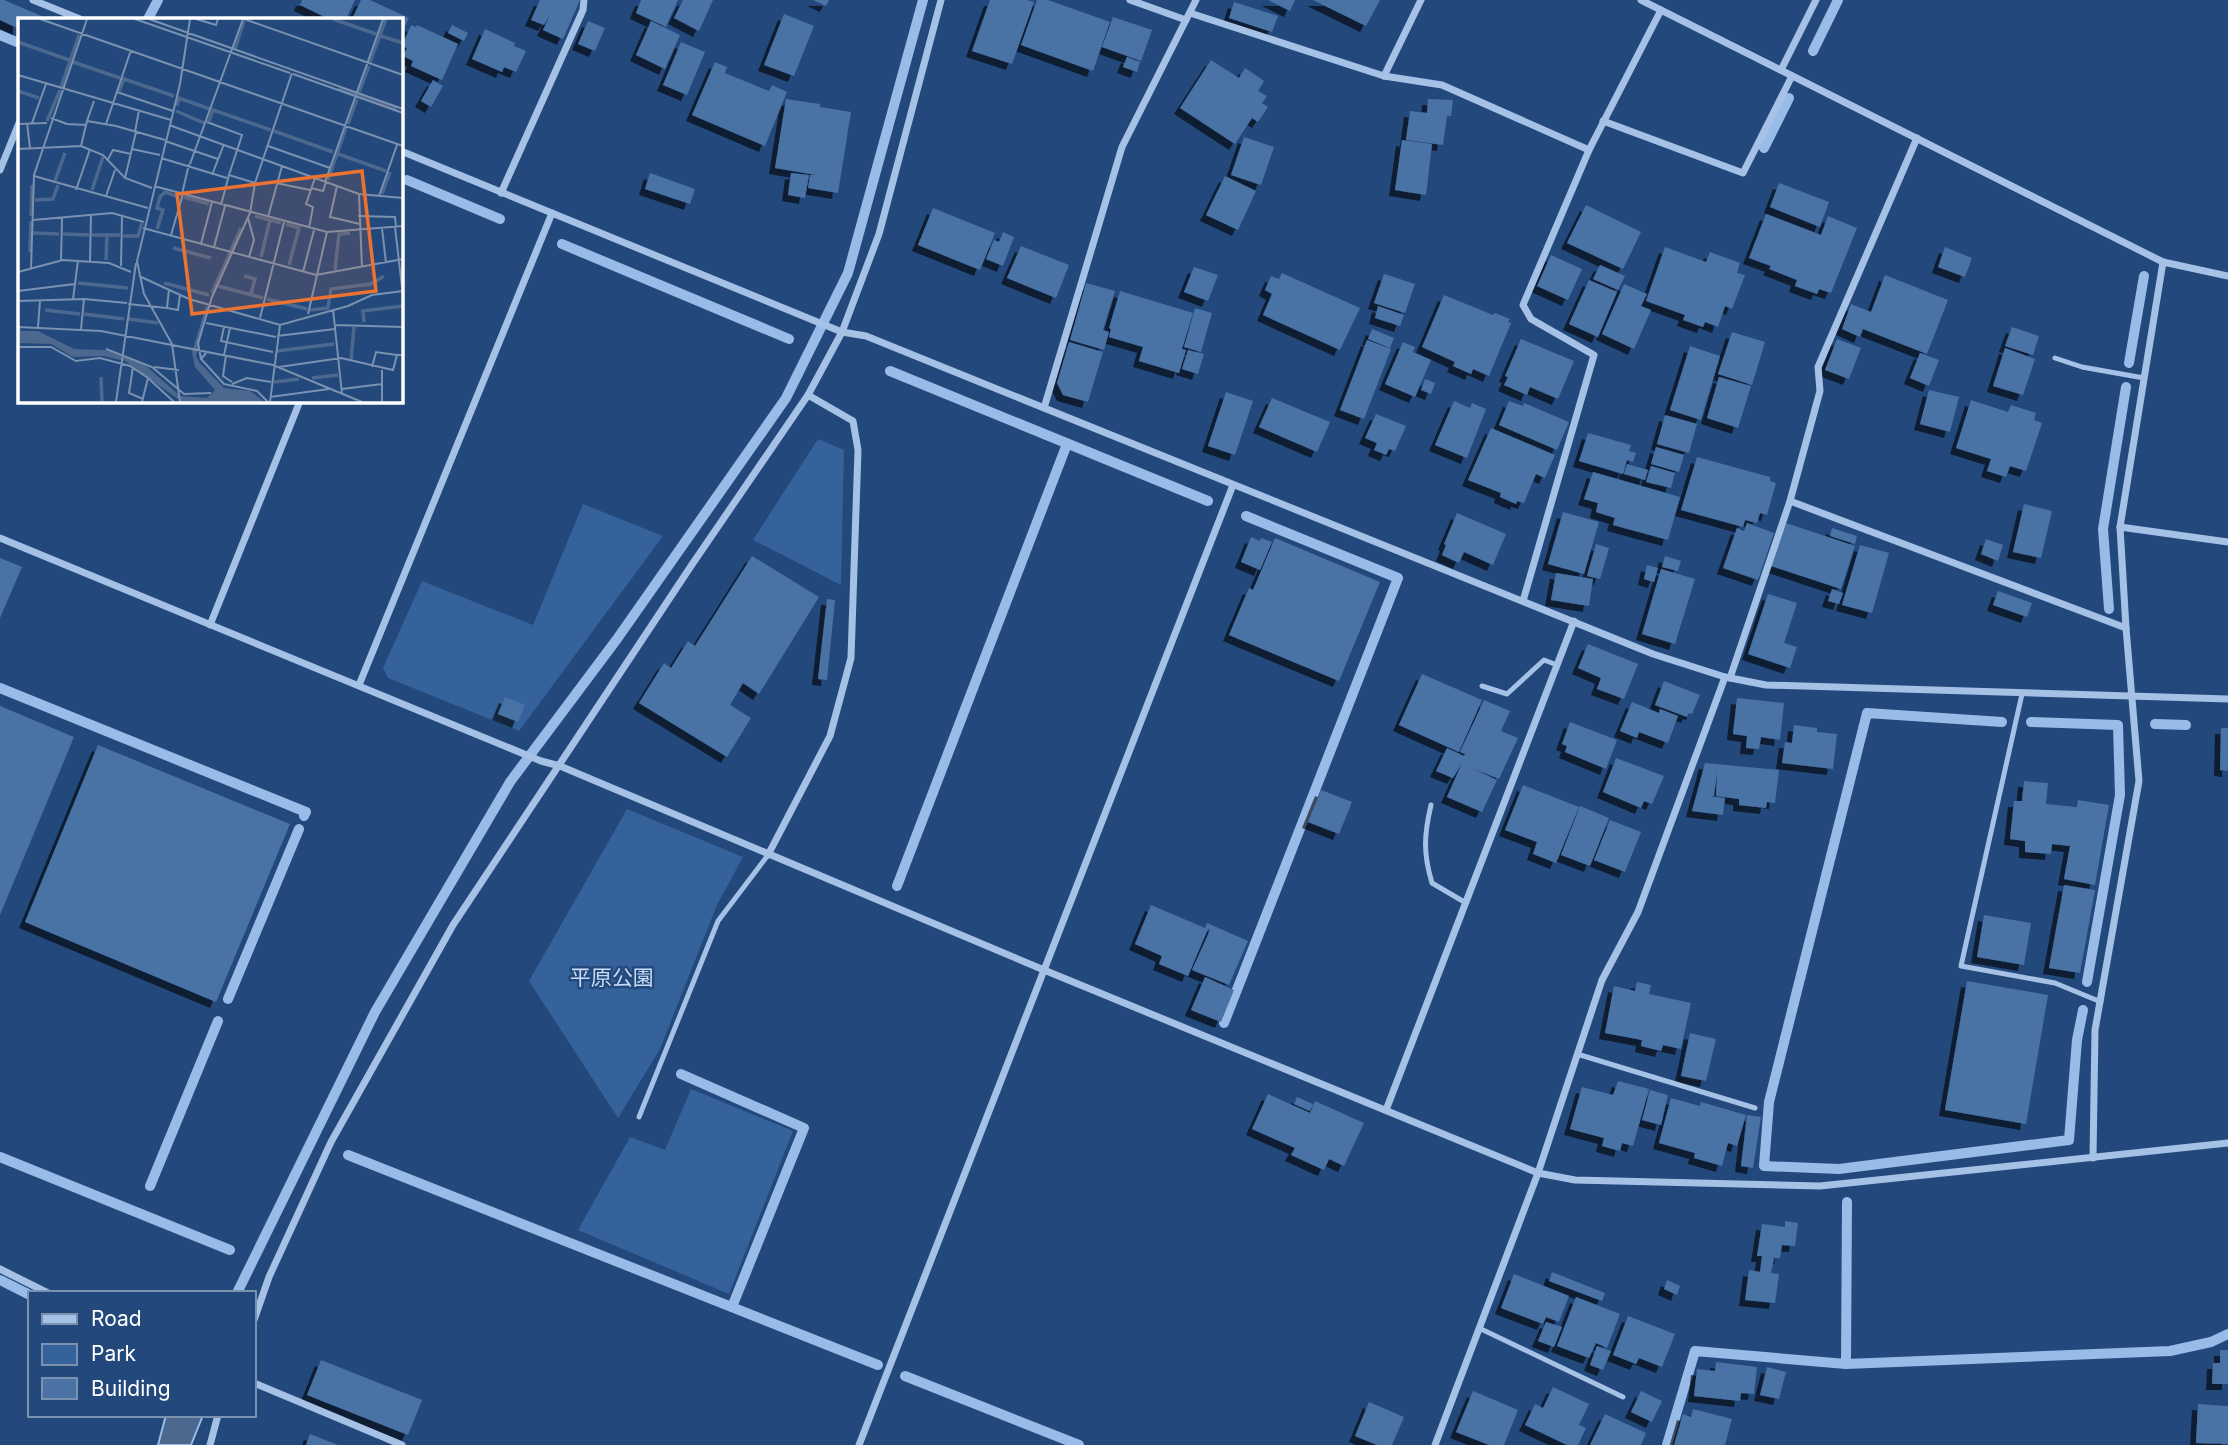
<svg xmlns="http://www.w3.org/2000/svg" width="2228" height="1445" font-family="Inter,'Noto Sans JP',sans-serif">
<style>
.green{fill:#35629a}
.water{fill:#4c688f;stroke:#98bce7;stroke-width:2}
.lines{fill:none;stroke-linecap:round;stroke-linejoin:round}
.stream{stroke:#98bce7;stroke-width:10}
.building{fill:#4a72a5;filter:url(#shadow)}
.service{stroke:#a5c1e6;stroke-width:5}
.minor{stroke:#a5c1e6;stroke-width:7}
.labels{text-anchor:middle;stroke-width:5;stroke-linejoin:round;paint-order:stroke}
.park-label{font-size:21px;fill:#c8dcf5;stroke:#22487c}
.inset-river{fill:none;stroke:#4c688f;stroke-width:3.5}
.inset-road{fill:none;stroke:#7a91b0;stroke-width:2}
.view{fill:#eb7230;fill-opacity:0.15;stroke:#eb7230;stroke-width:3.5}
.inset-edge{fill:none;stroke:#fff;stroke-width:3.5}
</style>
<defs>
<filter id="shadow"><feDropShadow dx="-6" dy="6" stdDeviation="0" flood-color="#0009"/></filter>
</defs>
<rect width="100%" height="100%" fill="#22487c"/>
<g class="green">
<path d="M818,439L844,450L841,585L753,540Z"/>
<path d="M583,504L663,536L519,731L388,678L383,668L422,581L533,625Z"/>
<path d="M627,809L743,857L717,905L660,1049L618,1118L529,981Z"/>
<path d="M691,1089L793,1131L729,1294L578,1230L630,1137L665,1150Z"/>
</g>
<path class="water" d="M166,1415H203L191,1445H158Z"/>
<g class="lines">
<g class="stream">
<path d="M148,19L158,0"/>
<path d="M0,35L19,43"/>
<path d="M1813,51L1838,0"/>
<path d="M1764,148L1789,98"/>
<path d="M407,180L500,219"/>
<path d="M562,244L789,339"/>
<path d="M2129,363L2144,276"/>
<path d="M890,371L1208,501"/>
<path d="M2109,609L2103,529L2126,387"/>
<path d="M0,688L306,812L304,816"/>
<path d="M2002,722L1867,713L1769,1102L1764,1166L1839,1169L2069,1140L2077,1040L2083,1010"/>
<path d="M2031,722L2118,725L2120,795L2087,982"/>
<path d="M2155,724L2186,725"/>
<path d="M897,886L1067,444"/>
<path d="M228,999L299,829"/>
<path d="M1224,1023L1398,578L1246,516"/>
<path d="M681,1074L804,1128L732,1307"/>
<path d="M348,1155L878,1365"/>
<path d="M0,1157L230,1250"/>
<path d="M150,1186L218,1021"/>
<path d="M0,1280L30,1295"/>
<path d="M237,1293L375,1012L510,782L617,639L786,398L848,273L923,0"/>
<path d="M1846,1364L1847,1202"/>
<path d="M905,1376L1079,1445"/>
<path d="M1667,1445L1695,1351L1846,1364L2170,1351L2211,1342L2228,1334"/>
</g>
</g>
<g class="building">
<path d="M0,0H4L44,17L43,19H19V29L0,20Z"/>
<path d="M302,0H355L346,19H329L300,5Z"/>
<path d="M361,0H370L409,18L401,35V19H352Z"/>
<path d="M540,0H580L563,39L543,30L550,15L544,25L531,20Z"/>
<path d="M641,0H678L666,27L636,13Z"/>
<path d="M683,0H713L699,31L674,18Z"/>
<path d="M813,0H829L826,6Z"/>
<path d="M990,0H1027L1034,2L1012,64L972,51Z"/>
<path d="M1037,0H1048L1110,22L1093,71L1021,45Z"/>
<path d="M1268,0H1295L1290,11Z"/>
<path d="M1313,0H1380L1366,26Z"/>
<path d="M1234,2L1278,16L1272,32L1229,18Z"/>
<path d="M784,14L814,26L794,76L764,65Z"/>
<path d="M1113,17L1152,30L1141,61L1102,47Z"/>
<path d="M588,21L605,28L595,51L578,44Z"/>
<path d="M651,21L680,35L665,69L636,55Z"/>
<path d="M411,25L416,27L417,25L458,44L442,80L411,66L413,61L403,56L407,48L402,46Z"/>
<path d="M452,25L468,33L464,41L448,33Z"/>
<path d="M485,29L515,43L514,46L526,51L516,72L504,67L502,72L472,59Z"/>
<path d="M681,42L705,52L687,95L663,85Z"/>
<path d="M1127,57L1140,62L1137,72L1123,67Z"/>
<path d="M1211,60L1239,78L1245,68L1264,81L1258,91L1267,96L1262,103L1268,107L1258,122L1252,118L1235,144L1180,108Z"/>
<path d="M715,62L727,67L725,73L769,91L772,85L787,92L765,146L692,115Z"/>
<path d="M433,80L443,86L431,107L421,101Z"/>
<path d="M786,99L820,104V107L851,112L838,193L808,188L810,175H816L775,168Z"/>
<path d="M1428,99L1453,100L1451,116H1447L1443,145L1406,140L1410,111L1427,113Z"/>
<path d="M1244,137L1274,147L1261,185L1231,175Z"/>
<path d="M1402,140L1432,144L1426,195L1395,190Z"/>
<path d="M650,173L695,189L690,204L645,189Z"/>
<path d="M791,173L809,175L805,198L788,195Z"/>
<path d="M1225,176L1256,191L1238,230L1206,215Z"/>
<path d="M1779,183L1829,202L1820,227L1770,207Z"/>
<path d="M1586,205L1641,232L1623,269L1567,243Z"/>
<path d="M933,208L995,233L980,270L918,245Z"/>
<path d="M1766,214L1821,235L1828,216L1857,228L1831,293L1819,289L1817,294L1795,286L1797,280L1769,269L1771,266L1749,258Z"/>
<path d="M1003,232L1014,237L1003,266L986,259L994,240L999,242Z"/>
<path d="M1021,246L1069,265L1056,298L1007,278Z"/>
<path d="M1665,247L1706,262L1710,252L1740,263L1737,273L1745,275L1732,309L1725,306L1718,327L1705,322L1703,327L1683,320L1685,315L1646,301Z"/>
<path d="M1945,247L1972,258L1965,277L1938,267Z"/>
<path d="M1551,255L1582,269L1568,300L1537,286Z"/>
<path d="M1600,265L1625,276L1618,290L1593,279Z"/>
<path d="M1194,267L1218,275L1208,301L1184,292Z"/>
<path d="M1282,273L1360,308L1340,350L1263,315L1272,294L1265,290L1271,276L1279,279Z"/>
<path d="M1384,274L1415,284L1405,313L1374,303Z"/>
<path d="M1885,275L1948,300L1927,354L1863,329L1860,337L1842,329L1851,304L1871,312Z"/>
<path d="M1589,280L1617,292L1598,337L1569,324Z"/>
<path d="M1086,283L1115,291L1103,330L1109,332L1104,350L1070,340Z"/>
<path d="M1624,284L1647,294L1641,306L1651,310L1634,349L1602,334Z"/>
<path d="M1120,291L1193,313L1182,349L1186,350L1179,373L1139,361L1143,347L1109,337L1111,329L1109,328Z"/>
<path d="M1444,295L1493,315L1495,313L1510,319L1508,322L1511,323L1489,376L1473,369L1471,374L1453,366L1455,362L1422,347Z"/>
<path d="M1378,306L1404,315L1400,326L1375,318Z"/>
<path d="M1195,308L1212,313L1201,352L1184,347Z"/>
<path d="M2012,327L2039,336L2033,355L2005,346Z"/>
<path d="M1372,329L1394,338L1390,348L1368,339Z"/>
<path d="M1732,332L1765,342L1752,385L1718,374Z"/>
<path d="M1521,339L1574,361L1558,399L1530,387L1527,395L1504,385L1508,377L1505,376Z"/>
<path d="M1837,339L1861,348L1849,379L1825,370Z"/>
<path d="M1367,340L1391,349L1364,419L1340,410Z"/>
<path d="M1069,342L1103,352L1088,402L1063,395L1057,383Z"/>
<path d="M1403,342L1415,347L1413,352L1431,360L1415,397L1385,384Z"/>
<path d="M1690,346L1720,356L1701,420L1670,410Z"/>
<path d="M2005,348L2035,359L2023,395L1993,386Z"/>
<path d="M1188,350L1204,354L1198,374L1182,369Z"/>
<path d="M1920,353L1939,360L1929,386L1910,378Z"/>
<path d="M1719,377L1751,386L1738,428L1707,418Z"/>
<path d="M1425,379L1435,383L1431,394L1421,390Z"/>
<path d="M1929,390L1959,397L1950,432L1920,424Z"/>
<path d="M1226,392L1253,401L1235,455L1208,446Z"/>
<path d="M1272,398L1330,422L1317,452L1259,427Z"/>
<path d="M1971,400L2008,412L2011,405L2036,413L2034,420L2042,423L2026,471L2010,466L2006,477L1987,471L1991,459L1956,448Z"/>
<path d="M1454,401L1470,408L1472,403L1486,409L1467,458L1435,445Z"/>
<path d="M1509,401L1523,406L1524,403L1569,422L1557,450L1499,425Z"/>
<path d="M1376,414L1406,426L1395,451L1389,449L1386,455L1374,450L1377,443L1365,438Z"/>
<path d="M1665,415L1697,424L1689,453L1657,444Z"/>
<path d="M1491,428L1555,455L1545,478L1536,474L1524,503L1517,501L1516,504L1500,497L1501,493L1468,480Z"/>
<path d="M1588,433L1631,445L1629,451L1636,453L1633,462L1627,460L1623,474L1579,461Z"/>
<path d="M1656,447L1684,455L1679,472L1651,464Z"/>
<path d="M1697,457L1770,477V481L1776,483L1767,515L1760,513L1757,523L1745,520L1743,527L1681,510Z"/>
<path d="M1627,464L1648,470L1645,480L1624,474Z"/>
<path d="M1651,466L1675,473L1671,488L1646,482Z"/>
<path d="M1593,472L1680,497L1668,540L1613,525L1615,518L1596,512L1598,503L1584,499Z"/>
<path d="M2024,504L2052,511L2041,558L2013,552Z"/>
<path d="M1563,512L1599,522L1584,574L1548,564Z"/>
<path d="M1457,513L1506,534L1493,565L1464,552L1459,563L1442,555L1446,545L1444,544Z"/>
<path d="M1747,523L1774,533L1758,580L1723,568L1737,528L1744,531Z"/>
<path d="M1786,523L1855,546L1841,589L1771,566Z"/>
<path d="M1832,528L1857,536L1855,544L1830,536Z"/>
<path d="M1251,537L1260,541L1261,538L1272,542L1260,570L1241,562Z"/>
<path d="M1275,538L1380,582L1339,681L1229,635L1249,588L1253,590Z"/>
<path d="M1986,539L2003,545L1998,561L1981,554Z"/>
<path d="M1596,544L1609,548L1600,579L1587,576Z"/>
<path d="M1860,545L1889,553L1872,613L1842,605Z"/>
<path d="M752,556L819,597L759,694L743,683L730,705L751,718L727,757L639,703L664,663L671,668L688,641L695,646Z"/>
<path d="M1665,556L1681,561L1678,571L1662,567Z"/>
<path d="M0,558L22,567L0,618Z"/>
<path d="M1647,565L1658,568L1654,582L1644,579Z"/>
<path d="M1661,569L1695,579L1675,644L1642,634Z"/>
<path d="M1556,573L1593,579L1589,606L1551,600Z"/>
<path d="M1832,589L1843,593L1839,604L1828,601Z"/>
<path d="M1998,591L2032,603L2027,617L1993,605Z"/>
<path d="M1768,594L1797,603L1784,643L1797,647L1790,668L1748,654Z"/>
<path d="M827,599L835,600L827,680L818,679Z"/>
<path d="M1588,644L1638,664L1624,699L1597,689L1601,678L1578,668Z"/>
<path d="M1422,674L1482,700L1459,752L1399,725Z"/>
<path d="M1664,681L1700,695L1692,714L1689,713L1687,717L1655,705Z"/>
<path d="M505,697L525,705L518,722L498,714Z"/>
<path d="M1737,698L1784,703L1780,740L1761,737L1759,749L1746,748L1747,736L1733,734Z"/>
<path d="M1484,700L1510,711L1501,731L1518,738L1499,779L1474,769L1497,780L1482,812L1447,797L1462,763L1453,778L1436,771L1447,748L1464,756L1465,754L1460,752Z"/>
<path d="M1632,702L1659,713L1660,709L1678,716L1668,743L1639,732L1637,738L1620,731Z"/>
<path d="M0,706L74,737L0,915Z"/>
<path d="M1570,722L1617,740L1606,769L1565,752L1567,746L1562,744Z"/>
<path d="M1794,725L1817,728V732L1837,734L1833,769L1782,763L1785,742L1792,743Z"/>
<path d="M2221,728H2228V771L2220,770Z"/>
<path d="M98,745L290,824L216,1002L25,922Z"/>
<path d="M1616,758L1664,776L1652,804L1644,801L1641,808L1603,792Z"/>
<path d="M1705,763L1779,770L1775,803L1767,802L1766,808L1739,805V799L1716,796L1717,772L1714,796H1709L1725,798L1723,815L1692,811Z"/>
<path d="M2024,781L2048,783L2046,804L2077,807L2078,800L2109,805L2095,885L2064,879L2070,846L2052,844L2051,854L2025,852V841L2010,839L2014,801H2022Z"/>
<path d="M1523,785L1579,807L1556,863L1533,854L1537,842L1505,830Z"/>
<path d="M1321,790L1352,802L1339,834L1308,822Z"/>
<path d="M1580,806L1609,818L1590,866L1561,855Z"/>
<path d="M1610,820L1641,832L1625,872L1594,860Z"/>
<path d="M2064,885L2095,890L2080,973L2049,968Z"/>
<path d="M1151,905L1205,928L1207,923L1248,941L1229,985L1192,970L1210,930L1208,929L1188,976L1159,964L1162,956L1135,944Z"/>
<path d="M1984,915L2031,923L2024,965L1977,957Z"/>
<path d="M1205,977L1234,990L1221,1022L1191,1010Z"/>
<path d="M1967,981L2048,995L2026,1124L1945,1110Z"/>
<path d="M1637,982L1651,985L1649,994L1691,1003L1681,1049L1663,1045L1661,1051L1641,1046L1642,1040L1605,1033L1614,986L1635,991Z"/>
<path d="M1690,1033L1716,1039L1706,1081L1681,1076Z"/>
<path d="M1618,1081L1649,1089L1633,1146L1622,1143L1620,1151L1602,1146L1604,1138L1570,1129L1582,1087L1613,1095Z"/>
<path d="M1650,1090L1668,1095L1661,1125L1642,1120Z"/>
<path d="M1268,1094L1310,1113L1315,1101L1364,1123L1344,1166L1329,1159L1324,1170L1291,1155L1295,1148L1252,1129Z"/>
<path d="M1297,1097L1313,1104L1310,1111L1294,1104Z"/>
<path d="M1671,1098L1700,1106L1701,1102L1746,1115L1737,1146L1728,1143L1722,1166L1694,1158L1695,1153L1659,1143Z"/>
<path d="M1747,1115L1761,1117L1753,1168L1741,1166Z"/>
<path d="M1785,1221L1798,1223L1795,1246L1782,1245L1780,1258H1774L1771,1273L1779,1274L1775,1303L1745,1300L1749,1270L1760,1272L1762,1256H1757L1762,1224L1785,1227Z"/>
<path d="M1552,1272L1605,1293L1602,1301L1549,1281Z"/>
<path d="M1514,1274L1569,1296L1559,1322L1546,1317L1543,1324L1501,1308Z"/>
<path d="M1667,1280L1680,1286L1677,1295L1664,1289Z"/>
<path d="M1576,1297L1620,1314L1607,1348L1596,1343L1589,1358L1557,1346Z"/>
<path d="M1628,1316L1675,1334L1662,1367L1639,1358L1636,1364L1613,1355Z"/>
<path d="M1546,1322L1562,1327L1554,1347L1538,1341Z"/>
<path d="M1597,1346L1611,1351L1603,1370L1590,1365Z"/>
<path d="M2220,1350H2228V1384H2212L2213,1363H2220Z"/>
<path d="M321,1360L422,1400L408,1435L307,1395Z"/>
<path d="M1716,1362L1757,1367L1754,1394L1741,1393L1740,1401L1694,1396L1697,1369L1715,1371Z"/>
<path d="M1767,1367L1786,1372L1779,1399L1760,1395Z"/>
<path d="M1553,1387L1589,1404L1579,1425L1586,1428L1578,1445H1567L1525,1425L1535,1404L1543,1408Z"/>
<path d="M1473,1391L1518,1410L1504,1445H1489L1456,1432Z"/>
<path d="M1641,1391L1662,1401L1652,1422L1631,1412Z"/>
<path d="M1369,1402L1404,1417L1392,1445H1377L1355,1436Z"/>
<path d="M2198,1404L2228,1406V1444L2196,1443Z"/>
<path d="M1693,1409L1732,1419L1725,1445H1674L1683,1414L1691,1417Z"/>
<path d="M1605,1414L1646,1433L1641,1445H1590Z"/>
<path d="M310,1434L338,1445H306Z"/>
</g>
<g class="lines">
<g class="service">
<path d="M2055,358L2082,367L2144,378"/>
<path d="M1482,686L1507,694L1544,660L1557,665"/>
<path d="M2022,694L1961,966L2055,983L2101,1002"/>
<path d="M1431,805C1424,835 1423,853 1432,883L1466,903"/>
<path d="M1577,1054L1755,1108"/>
<path d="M639,1117L718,921L768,855"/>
<path d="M1481,1329L1623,1397"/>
</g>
<g class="minor">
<path d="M33,0L80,19"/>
<path d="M1130,0L1186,20"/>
<path d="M1641,0L2163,262L2228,276"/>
<path d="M1190,13L1384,76L1442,85L1589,150"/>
<path d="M1781,70L1816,0"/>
<path d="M1384,76L1421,0"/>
<path d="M1603,121L1743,173L1792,76"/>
<path d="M1917,138L1818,367L1820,391L1790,501L2126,628"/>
<path d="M401,151L842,332L866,336L1653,654L1725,677L1766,685L2228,699"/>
<path d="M0,170L19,123"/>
<path d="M501,193L583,10L584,0"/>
<path d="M1044,408L1122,147L1196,0"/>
<path d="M2120,527L2228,542"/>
<path d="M0,538L541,761L560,766L1044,970L1538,1173L1575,1180L1820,1186L2228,1143"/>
<path d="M1523,601L1594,355L1531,319L1523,305L1589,150L1661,10"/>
<path d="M210,625L300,401"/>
<path d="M1730,678L1790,501"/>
<path d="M359,685L552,213"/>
<path d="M768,855L830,736L851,658L858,450L853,421L808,395"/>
<path d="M1386,1110L1574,621"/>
<path d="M2093,1158L2095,1030L2139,781L2126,628L2120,527L2163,262"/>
<path d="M0,1269L48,1293"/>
<path d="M254,1320L269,1277L331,1142L453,925L691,566L808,395L842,332L879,234L941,0"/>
<path d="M254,1383L402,1445"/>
<path d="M210,1445L218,1415"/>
<path d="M859,1445L1233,485"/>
<path d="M1435,1445L1538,1173L1602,980L1638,912L1725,677"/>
</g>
</g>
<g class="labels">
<g class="park-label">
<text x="612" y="985">平原公園</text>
</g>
</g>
<g transform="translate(18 18)">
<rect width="385" height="385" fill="#22487c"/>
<path d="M188,288L191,289L178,338L181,344L206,370L232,373L247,384H164L107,343L85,338L55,339L33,326L0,325V299L3,313H20L56,331L87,332L126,346L162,378L189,380L197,372L177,349L174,334Z" fill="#4c688f"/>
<path class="inset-river" d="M315,1L358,16M363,18L385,25M0,24L51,42M217,31L226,3M55,44L102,60M352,44L368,1M43,69L61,17M321,70L379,91M0,73L21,80M101,73L106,61L156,78M341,74L351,48M159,88L161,80L192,91M158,93L186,105M29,103L42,72M191,103L195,92L253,112M330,106L339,81M256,113L315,134M320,136L368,153M310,162L328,110M37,163L47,135M74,172L85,139M364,176L372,154M166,179L191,186M17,182L35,181L40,167M13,198L14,167M237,198L263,205M268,206L281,210L271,247M139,211L145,192L139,190L142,179L147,174L161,179M15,215L41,216M45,216L71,217M74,217H102M105,218H120L124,205M155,230L193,240M12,234L13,203M243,239L252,202M88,242L89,217M317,252L321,216L332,215M226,258L237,261L233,276M60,265L110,270M146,265L191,277M200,268L245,280M194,275L223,210M249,281L289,291M27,292L62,296M292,292L310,290L313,271L353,266L366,258M66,296L106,301M111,301L140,305M346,304L345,293L385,288M259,333L316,326M333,342L336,309M83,359L84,384M294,360L320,357M256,364L281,361"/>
<path class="inset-road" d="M22,1L385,128M117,1L272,55M131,1L385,91M178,1L198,7L200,1M226,1L385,57M275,56L385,95M0,57L153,102M99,74L155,93M33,100L49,106L68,107L69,103L98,108L147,122M69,103L76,83M189,104L224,117L211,157M9,105L12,130M14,105L28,66M0,106L29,105M88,106L113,32M151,107L341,176L385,180M117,114L121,92M147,123L200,141M63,128L68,107M250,128L312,150M0,131L63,128L85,137L107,160L134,170M114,131L142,137M143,140L209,160M89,143L95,132L113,136M172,146L225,1M194,157L206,126M16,158L130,190M107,160L118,114M307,164L365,1M258,165L292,172M136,168L309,214L385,208M319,168L312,199L342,206M293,170L305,173L308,164M58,172L72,131M164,176L171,146M341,176L344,250M88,178L97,152M361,178L379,127M203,187L211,157L237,165L274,55M340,198L377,199L378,208M250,199L264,148M230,200L236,222L231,239M15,202L94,195L126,204M377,209L385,278M125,210L298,257L385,241M291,210L295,189L288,186L297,160M364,210L368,245M153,217L165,176M183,226L194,184M196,229L207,188M43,243L44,199M72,243L73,197M103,248L104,198M13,251L16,157L69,1M0,254L45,242L91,245L113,254M285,254L296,212M121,258L171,281L262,307L330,288L354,277L385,273M57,266L60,242M151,271L149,290L160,292L162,276M0,273L57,266L55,281M0,283L66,281L109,285M110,286L149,290M315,291L324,376M290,296L309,214M242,300L266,204M188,305L258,319M317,307L385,309M0,309L83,313L255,347L344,384M20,309L22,283M206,309L203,323L255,334M63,311L66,281M259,318L317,311M154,326L126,276L119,243L162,66L172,1M154,326L162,384M0,329H33L58,343L82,340L112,348L130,360L124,384M88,331L134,349L166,376L193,375M188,335L183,341L206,366L239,373L250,384M206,337L212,310M208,337L205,358L214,364M183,341L180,325L194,279L232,195L237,165M115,349L111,375L125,381M136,349L161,352M261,349L323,340L375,352L379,337H385M354,349L358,334L379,337M130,360L156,384M214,366L229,360L253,364M324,371L364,366M252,379L311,371M98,384L118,245M252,384L262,307M364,384V352"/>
<path class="view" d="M344,153L358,273L174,296L159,176Z"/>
<rect width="385" height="385" class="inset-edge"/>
</g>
<rect x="28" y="1291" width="228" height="126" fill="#22487c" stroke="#7a91b0" stroke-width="2"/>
<rect x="42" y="1314" width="35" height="10" fill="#a5c1e6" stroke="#7a91b0" stroke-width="2"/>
<text x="91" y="1326" font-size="21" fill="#ffffff">Road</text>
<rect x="42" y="1344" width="35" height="21" fill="#35629a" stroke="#7a91b0" stroke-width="2"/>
<text x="91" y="1361" font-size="21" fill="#ffffff">Park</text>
<rect x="42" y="1378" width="35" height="21" fill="#4a72a5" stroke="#7a91b0" stroke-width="2"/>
<text x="91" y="1396" font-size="21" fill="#ffffff">Building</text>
</svg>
